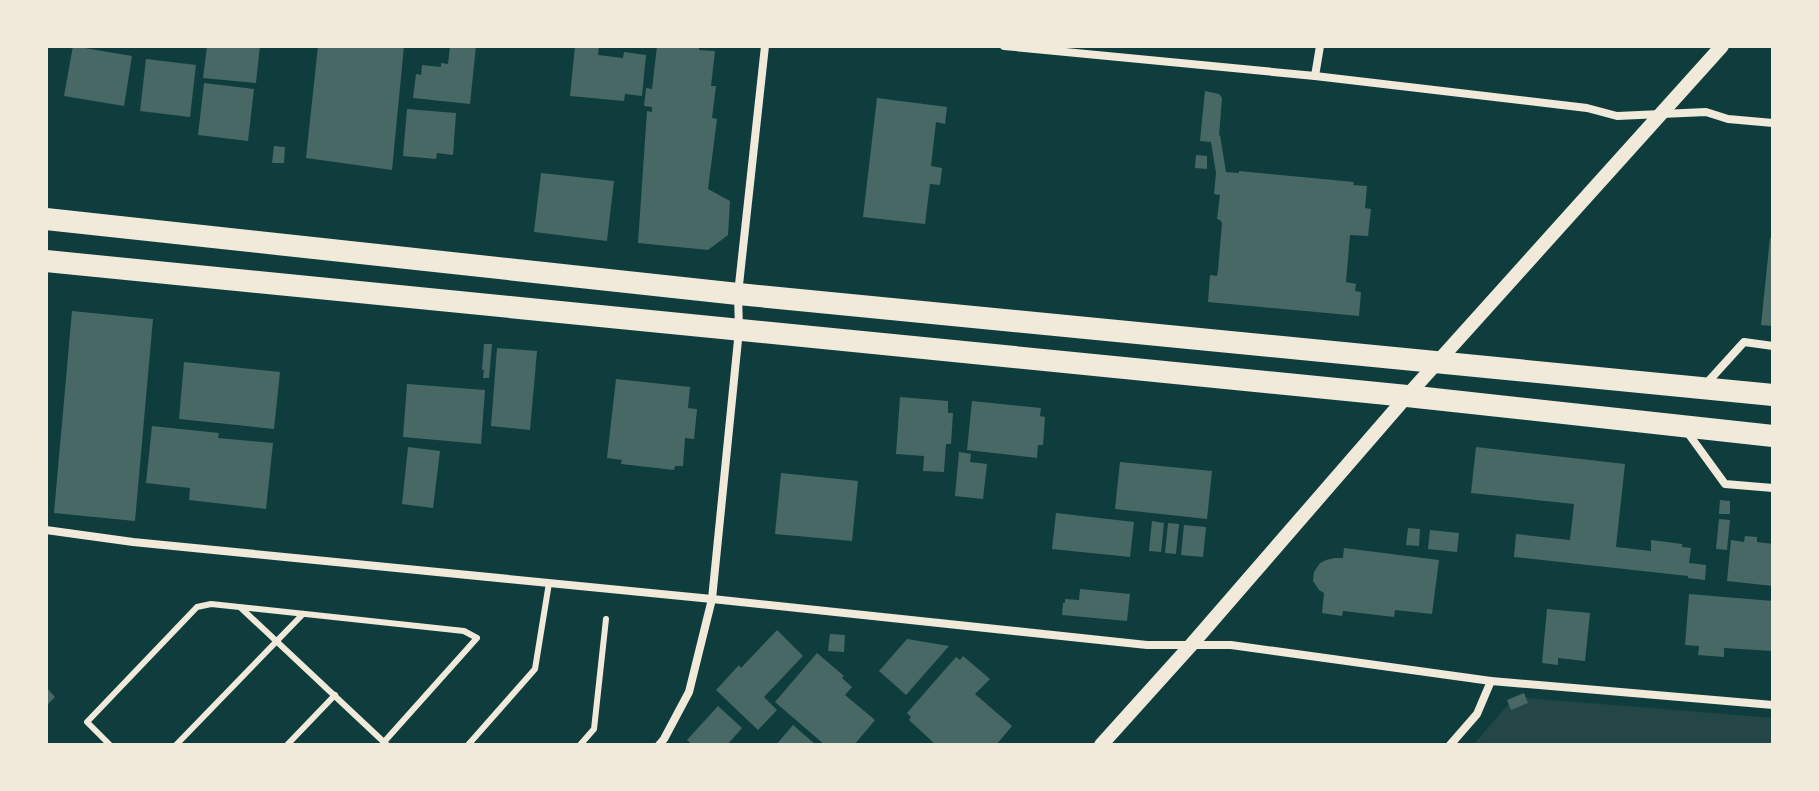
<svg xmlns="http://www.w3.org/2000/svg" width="1819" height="791" font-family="Mulish,sans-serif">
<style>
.green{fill:#244646}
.building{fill:#486865}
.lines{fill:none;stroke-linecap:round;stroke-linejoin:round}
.service{stroke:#f1e9da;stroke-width:6}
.minor{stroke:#f1e9da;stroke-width:8}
.tertiary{stroke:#f1e9da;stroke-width:14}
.trunk{stroke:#f1e9da;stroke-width:22}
</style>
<rect width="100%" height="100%" fill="#0f3d3e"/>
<path class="green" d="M1515,697L1773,718V745H1473Z"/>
<g class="building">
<path d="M73,46L132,56L124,106L64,96Z"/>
<path d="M207,46H260L256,83L203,78Z"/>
<path d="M318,46H404L392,170L306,158Z"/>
<path d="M450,46H476L470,104L413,98L416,74L421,75L422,65L441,67V63L448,64Z"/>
<path d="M575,46H599L598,55L623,58L624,52L646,55L642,96L625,94L624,101L570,96Z"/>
<path d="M657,46H699V50L715,51L711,86H716L712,118L717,119L708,189L730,201L728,235L708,250L638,243L647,111L652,112V107L644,106L646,88L652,89Z"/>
<path d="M146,59L196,65L190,117L140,111Z"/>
<path d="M204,83L254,89L248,141L198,135Z"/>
<path d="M1205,91L1219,94L1222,98L1219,136L1220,135L1226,172L1239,173V171L1354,182L1353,185L1367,186L1365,208L1371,209L1368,236L1350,235L1346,282L1356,284L1355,291L1361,292L1359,316L1208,302L1210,275L1217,276L1218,271L1222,223L1220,220L1217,219L1220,195L1214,194L1216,173L1211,142L1200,141Z"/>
<path d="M877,98L947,107L945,124L936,122L931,166L942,168L940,185L930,184L925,224L863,217Z"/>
<path d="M407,109L456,113L453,155L437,153L436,159L403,156Z"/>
<path d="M274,146L285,147L284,163H272Z"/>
<path d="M1196,155L1207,156V169L1195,168Z"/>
<path d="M541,173L614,181L607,241L534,232Z"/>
<path d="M1770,238H1773V326L1761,325Z"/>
<path d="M72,311L153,319L135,521L54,513Z"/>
<path d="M484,344H492L489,378H483L484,370H482Z"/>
<path d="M497,348L537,351L530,430L491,426Z"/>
<path d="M184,362L280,372L274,429L179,419Z"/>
<path d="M616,379L690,387L688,408L697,409L694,439L685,438L683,466H675L674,470L621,464L622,460L607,458Z"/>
<path d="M407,384L485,390L481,444L403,437Z"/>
<path d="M900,397L948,401V413H953L951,444H946L944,472L923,471L924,456L896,454Z"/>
<path d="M972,401L1041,408L1040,416L1045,417L1043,445H1038L1037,458L967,450Z"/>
<path d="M152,426L219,433L218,438L273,443L266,509L189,500L190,488L146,483Z"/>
<path d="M408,447L440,451L433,508L402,504Z"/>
<path d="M1476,447L1625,464L1616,547L1651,551V540L1682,544V547L1691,548L1689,563L1706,565L1705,580L1688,578V576L1514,557L1516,534L1570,540L1574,504L1471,493Z"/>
<path d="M959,452L971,454L970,462L987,464L983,499L955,496Z"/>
<path d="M1120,462L1212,471L1207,519L1115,509Z"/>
<path d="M781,473L858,481L852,541L775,534Z"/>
<path d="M1720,500L1730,501V514H1719Z"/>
<path d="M1056,513L1134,522L1130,557L1052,549Z"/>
<path d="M1719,519L1730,520L1727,550L1716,549Z"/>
<path d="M1152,521L1164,523L1161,552L1149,551Z"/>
<path d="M1168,523L1179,524L1176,554L1165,553Z"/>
<path d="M1184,525L1206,527L1203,557L1181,555Z"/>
<path d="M1408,528L1420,529L1419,546L1406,545Z"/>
<path d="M1430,530L1459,533L1457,552L1428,549Z"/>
<path d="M1745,536L1757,537V542L1773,544V586L1727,581L1731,540L1744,542Z"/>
<path d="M1344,548L1439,560L1432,614L1395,610L1394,617L1343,611L1342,616L1322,613L1324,593L1319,590L1313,581L1314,572L1320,563L1326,560L1335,558H1343Z"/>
<path d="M1080,589L1130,594L1127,621L1062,615L1063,603H1065V599L1079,600Z"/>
<path d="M1689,594L1773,601V651L1724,648V657L1698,655L1699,646L1685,645Z"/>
<path d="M1547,609L1590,613L1585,661L1558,658V665L1542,663Z"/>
<path d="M777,630L803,656L764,697L777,710L758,730L716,690L739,665L741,668Z"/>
<path d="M830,634L845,635L844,652L828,651Z"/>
<path d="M907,639L949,646L906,695L879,671Z"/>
<path d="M817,653L844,676L842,678L852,687L845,695L875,720L854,745H825L775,702Z"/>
<path d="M963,656L990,679L975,694L1012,726L996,745H936L909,720L911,717L907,713L956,657L960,660Z"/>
<path d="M46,687L55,697L46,706Z"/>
<path d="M1524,693L1528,703L1511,710L1507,700Z"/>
<path d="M718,706L742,728L727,745H693L687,740Z"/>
<path d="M793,725L816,745H776Z"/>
</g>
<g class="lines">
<g class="service">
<path d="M241,608L387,745"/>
<path d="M110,745L87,722L197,607L211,604L464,631L477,638L384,742"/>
<path d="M176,745L303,614"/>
<path d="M287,745L335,695"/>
<path d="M468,745L535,669L549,583"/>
<path d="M580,745L594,729L606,619"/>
</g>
<g class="minor">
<path d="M1004,46L1315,76L1587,108L1617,116L1706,112L1728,119L1773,123"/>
<path d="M1315,76L1320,46"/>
<path d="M1705,385L1744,342L1773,346"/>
<path d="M1685,429L1725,484L1773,488"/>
<path d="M46,530L133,542L712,599L1147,645H1231L1491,681L1773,705"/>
<path d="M659,745L664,739L689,692L712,599L739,330L738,294L765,46"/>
<path d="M1450,745L1477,714L1491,681"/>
</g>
<path class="tertiary" d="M1101,745L1192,644L1407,396L1722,46"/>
<g class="trunk">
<path d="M46,219L738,294L1773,395"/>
<path d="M46,261L1407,396L1773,436"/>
</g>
</g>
<rect width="1819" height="791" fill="none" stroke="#f1e9da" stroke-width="96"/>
</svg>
